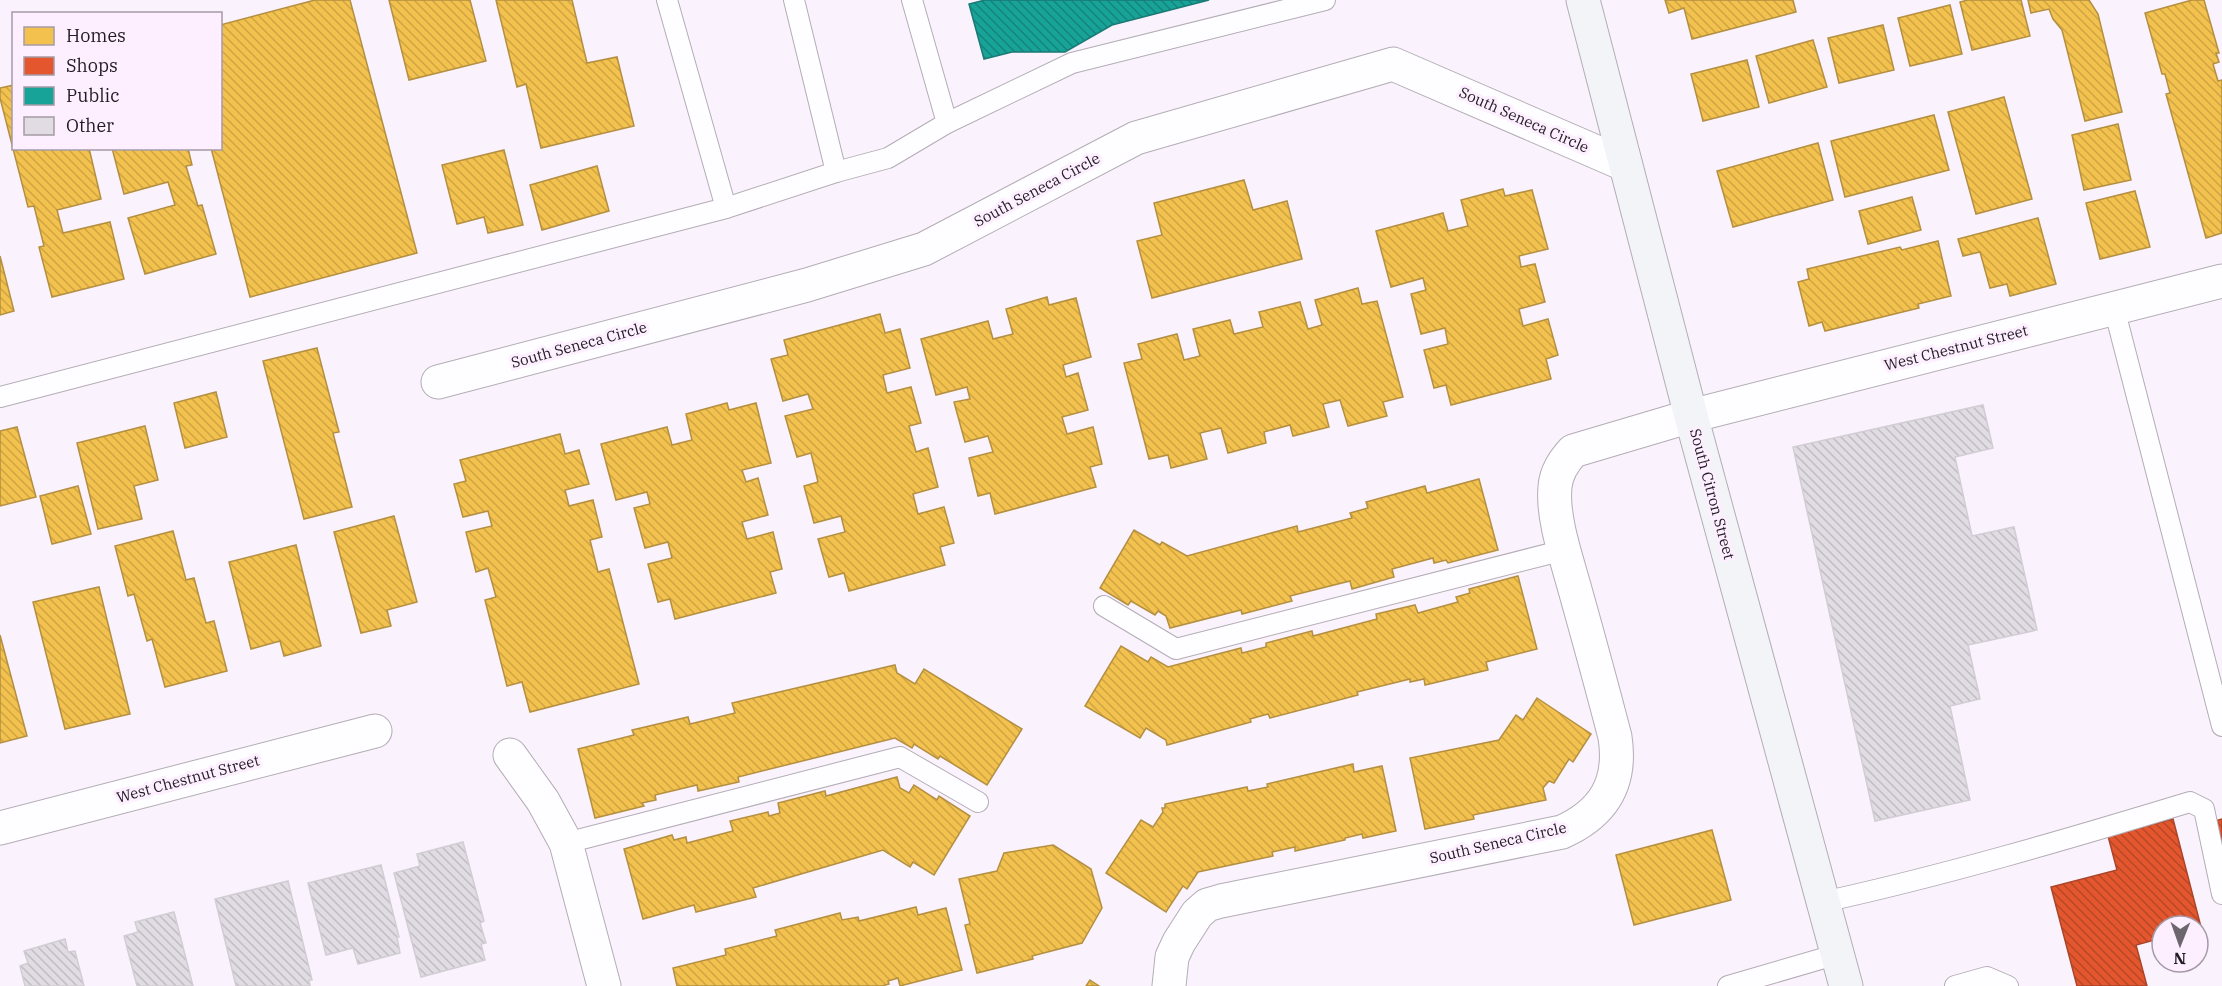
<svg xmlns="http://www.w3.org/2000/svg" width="2222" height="986" font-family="'IBM Plex Serif',serif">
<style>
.homes{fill:url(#homes-back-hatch);stroke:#b48f41;stroke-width:1.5}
.shops{fill:url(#shops-back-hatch);stroke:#aa452a;stroke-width:1.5}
.public{fill:url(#public-back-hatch);stroke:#1a7a75;stroke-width:1.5}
.building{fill:url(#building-back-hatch);stroke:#d2cdd4;stroke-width:1.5}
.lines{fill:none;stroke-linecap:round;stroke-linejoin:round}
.lane-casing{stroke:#b4adb5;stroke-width:22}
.street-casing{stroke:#b4adb5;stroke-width:35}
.secondary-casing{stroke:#b4adb5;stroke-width:35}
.lane{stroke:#fefdff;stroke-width:20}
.street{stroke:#fefdff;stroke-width:33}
.secondary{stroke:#f2f4f7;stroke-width:33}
.labels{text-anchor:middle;stroke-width:6;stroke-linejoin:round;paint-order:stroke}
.street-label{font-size:15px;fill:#221b22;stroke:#fdefff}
</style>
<defs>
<pattern id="homes-back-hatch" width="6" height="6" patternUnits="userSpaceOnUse" patternTransform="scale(1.5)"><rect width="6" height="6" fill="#f2c14e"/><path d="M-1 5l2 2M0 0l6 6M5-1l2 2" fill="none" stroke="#cfa544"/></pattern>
<pattern id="shops-back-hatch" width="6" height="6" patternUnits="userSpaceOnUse" patternTransform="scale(1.5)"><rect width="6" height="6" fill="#e4572e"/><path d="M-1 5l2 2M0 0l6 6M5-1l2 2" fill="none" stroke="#b84727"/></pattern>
<pattern id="public-back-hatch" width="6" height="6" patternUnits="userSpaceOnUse" patternTransform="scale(1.5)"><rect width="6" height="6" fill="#17a398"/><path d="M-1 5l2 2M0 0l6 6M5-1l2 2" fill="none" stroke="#14847c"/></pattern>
<pattern id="building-back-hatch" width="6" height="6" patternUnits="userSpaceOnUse" patternTransform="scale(1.5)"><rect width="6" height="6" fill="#e1dbe3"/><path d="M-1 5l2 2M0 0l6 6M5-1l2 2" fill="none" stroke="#c1bbc2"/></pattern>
</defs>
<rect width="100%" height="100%" fill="#faf2fc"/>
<g class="homes">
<path d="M315,0H350L417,253L250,297L211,148H220V25Z"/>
<path d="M389,0H470L486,61L409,80Z"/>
<path d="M496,0H572L587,63L617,57L634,126L541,148L526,84L517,87Z"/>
<path d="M1665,0H1793L1796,12L1692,39L1684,8L1669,13Z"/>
<path d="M1968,0H2021L2030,36L1972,50L1960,2Z"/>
<path d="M2028,0H2089L2098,14L2122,112L2085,121L2062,30L2053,19L2049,9L2031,13Z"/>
<path d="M2192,0H2204L2219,53H2216L2219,62L2213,64L2218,81L2222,80V233L2206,238L2166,94L2170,93L2165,74H2162L2145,13Z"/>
<path d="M1950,5L1962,54L1910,66L1898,18Z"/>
<path d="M1883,25L1894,70L1839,83L1828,38Z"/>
<path d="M1813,40L1827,87L1769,103L1756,56Z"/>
<path d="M1747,60L1759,107L1703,121L1691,74Z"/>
<path d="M14,85V148H89L101,199L57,210L63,233L110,222L124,279L52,297L39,247L44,246L34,206L28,207L0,98V88Z"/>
<path d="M2004,97L2032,199L1976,214L1948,112Z"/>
<path d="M1934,115L1949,170L1845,197L1831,141Z"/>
<path d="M2118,124L2131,180L2084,190L2072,135Z"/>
<path d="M1818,143L1833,200L1733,227L1717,171Z"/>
<path d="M112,148H188L192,165L186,166L198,206L202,205L216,254L145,274L128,218L175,205L168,182L124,194Z"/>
<path d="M504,150L523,225L488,233L484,217L457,224L442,165Z"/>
<path d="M597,166L609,211L542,230L530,185Z"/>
<path d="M1244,180L1253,210L1287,201L1302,259L1152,298L1137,241L1162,235L1154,203Z"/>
<path d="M1503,189L1505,196L1532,190L1548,249L1519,256L1521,267L1535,264L1545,302L1519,309L1523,326L1548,319L1558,355L1546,359L1551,379L1451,405L1446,385L1434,388L1424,350L1448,344L1445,328L1421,334L1411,294L1426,290L1423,278L1391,287L1376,231L1443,213L1448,231L1468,226L1461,200Z"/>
<path d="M2135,191L2150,247L2100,259L2086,203Z"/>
<path d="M1912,197L1921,230L1868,244L1859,211Z"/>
<path d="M2038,218L2056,284L2010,296L2007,284L1990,288L1980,252L1963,256L1958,239Z"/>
<path d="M1938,241L1951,296L1918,304L1919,308L1825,331L1822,322L1809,326L1798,282L1809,279L1807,269L1900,247L1902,250Z"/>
<path d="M0,256L14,311L0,315Z"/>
<path d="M1358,288L1362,304L1377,301L1403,397L1383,402L1387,416L1348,426L1340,400L1323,404L1329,427L1293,436L1290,425L1264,432L1266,443L1228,453L1221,428L1200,433L1207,459L1171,468L1168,455L1149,459L1124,363L1142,359L1138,344L1177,334L1184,360L1200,356L1193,329L1230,320L1234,334L1263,327L1259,312L1300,302L1308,329L1322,325L1315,300Z"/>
<path d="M1047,297L1049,305L1076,298L1091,357L1063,365L1066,377L1078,373L1088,410L1062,417L1067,434L1093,427L1102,464L1090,467L1096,487L995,514L990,493L978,496L969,458L993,452L988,436L965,442L954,402L970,399L967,387L936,395L921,339L988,321L993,339L1013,334L1006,309Z"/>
<path d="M880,314L885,333L900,329L910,368L883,375L887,393L911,387L921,423L909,426L916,452L928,448L938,487L913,494L918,514L944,507L954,543L940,547L945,565L849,591L844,573L829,577L818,539L845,532L841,516L814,523L804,486L818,482L811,453L797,457L785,416L813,409L808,394L783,401L771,359L788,355L784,340Z"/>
<path d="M317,348L339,432L333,433L352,507L304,519L263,361Z"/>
<path d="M216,392L227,437L185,448L174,403Z"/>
<path d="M727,403L729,410L756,403L771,463L742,470L746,482L758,478L768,515L742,522L747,539L773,532L782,569L770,572L776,593L675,619L670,599L658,602L648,564L672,558L668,542L645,548L634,508L650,504L647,492L616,500L601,444L667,427L672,445L692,440L686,414Z"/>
<path d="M145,426L158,480L134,486L142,519L98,529L77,443Z"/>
<path d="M17,427L36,497L0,506V431Z"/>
<path d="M560,434L565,454L579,450L589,484L565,490L569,506L593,500L602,537L590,540L598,572L609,569L639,684L530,712L522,682L507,686L485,600L496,597L488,568L476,572L466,532L492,526L488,511L463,517L454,484L466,481L460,460Z"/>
<path d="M1479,479L1498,550L1448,563L1446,560L1434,563L1433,558L1392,569L1394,577L1352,589L1350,581L1290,596L1292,601L1242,614L1241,610L1170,628L1166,616L1158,611L1155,615L1131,601L1128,605L1100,588L1134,530L1160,545L1162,542L1187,556L1297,526L1298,532L1352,518L1350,513L1368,508L1366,502L1425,486L1427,493Z"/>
<path d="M78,486L91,534L52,544L40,496Z"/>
<path d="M394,516L417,602L387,610L391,626L361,633L334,532Z"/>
<path d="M173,531L186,580L194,578L206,623L214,621L227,671L165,687L152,639L147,641L134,594L128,596L115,546Z"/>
<path d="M296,545L321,646L284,656L280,641L251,649L229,562Z"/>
<path d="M1518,576L1537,649L1486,662L1488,670L1425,685L1424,679L1410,682V679L1357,692L1358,695L1270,718L1268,714L1250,719L1251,722L1167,745L1166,740L1146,728L1140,738L1085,706L1121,646L1148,662L1151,657L1168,667L1241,648L1242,653L1266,647V643L1312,631L1313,636L1377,619L1376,614L1415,605L1418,613L1458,602L1456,597L1470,593L1469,589Z"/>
<path d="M99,587L130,714L65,729L33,602Z"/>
<path d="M0,635L27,736L0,743Z"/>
<path d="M895,665L897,673L915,684L924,669L1022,729L987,785L940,756L938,759L914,744L912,748L895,738L738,777L739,782L698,791L697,785L655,795L656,800L642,803L644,806L595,818L578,749L634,735L632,730L688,717L690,724L735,713L732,703Z"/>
<path d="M1537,698L1591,734L1573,762L1569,759L1554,783L1549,781L1543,788L1546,800L1473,815L1474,819L1425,829L1410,758L1499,740L1516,715L1523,720Z"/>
<path d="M1353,764L1354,772L1382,766L1396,831L1363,838L1362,834L1345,838V840L1295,851V847L1272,852L1273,856L1198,872L1187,889L1183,886L1166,912L1106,873L1141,820L1153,827L1163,812L1162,808H1165V804L1247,787L1248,791L1268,787L1267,784Z"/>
<path d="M897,777L900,788L909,793L914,785L937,800L939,796L970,816L934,875L913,862L910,867L883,850L753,888L756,897L696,912L694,905L643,919L624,849L672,835L674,840L686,837L687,843L733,831L730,821L768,812L769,816L780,813L778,803L825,791L826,796Z"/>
<path d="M1712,830L1731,900L1634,925L1616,855Z"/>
<path d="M1053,845L1091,869L1102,908L1082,943L1032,956L1033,959L977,973L965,925L970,924L959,879L997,871L1004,853Z"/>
<path d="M916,907L918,915L946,908L962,970L900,986L898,978L888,981L889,984L882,986H677L673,968L726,955L725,949L777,936L775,930L840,913L842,920L858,917L859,921Z"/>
<path d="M1090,980L1099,986H1086Z"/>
</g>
<g class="shops">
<path d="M2173,819L2201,927L2162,926V938L2136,945L2147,986H2077L2051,887L2117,870L2108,836Z"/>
<path d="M2222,819V850L2215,821Z"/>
</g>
<path class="public" d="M985,0H1209L1112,25L1065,52H1012L984,59L969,4Z"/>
<g class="building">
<path d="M1983,405L1993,448L1955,457L1972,536L2014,527L2037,630L1968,645L1980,699L1950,706L1970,800L1875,821L1793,447Z"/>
<path d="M463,842L484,921L480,923L486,943L481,944L485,960L421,977L394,873L420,866L417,854Z"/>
<path d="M381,865L399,937H397L400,953L358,964L353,948L326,955L308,883Z"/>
<path d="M288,881L312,980H309L310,986H236L215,899Z"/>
<path d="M174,912L193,986H137L124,936L138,932L135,922Z"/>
<path d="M65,939L68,952L75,951L84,986H25L20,966L28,963L24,951Z"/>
</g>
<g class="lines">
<defs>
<g id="lane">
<path d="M667,0L726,208"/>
<path d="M794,0L836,172"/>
<path d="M912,0L947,123"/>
<path d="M2114,308L2222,726"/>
<path d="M0,397L726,208L836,172L888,158L947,123L1072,63L1325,0"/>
<path d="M1104,606L1176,649L1564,550"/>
<path d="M566,843L900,757L978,802"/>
<path d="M1823,902C1946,875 2068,839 2190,802L2204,809L2222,894"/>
<path d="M1728,986L1838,954"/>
<path d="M1955,986L1987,977L2008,986"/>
</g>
<g id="street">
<path d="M438,382L807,285L924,249L1136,138L1393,64L1624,164"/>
<path d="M510,755L543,801L566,843L604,986"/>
<path d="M0,828L375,731"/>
<path d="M1169,986L1172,957L1179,942L1197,914L1207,905L1221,901L1562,832C1604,813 1622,783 1615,737C1602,687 1588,636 1574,586C1566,557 1552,517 1555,487C1556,472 1564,461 1573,451L1691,416L2222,281"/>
</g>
<path id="secondary" d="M1583,0L1691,416L1846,986"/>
</defs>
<use href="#lane" class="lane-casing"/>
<use href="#street" class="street-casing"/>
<use href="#secondary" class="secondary-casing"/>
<use href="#lane" class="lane"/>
<use href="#street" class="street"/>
<use href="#secondary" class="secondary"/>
</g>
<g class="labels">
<g class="street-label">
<text transform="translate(1524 120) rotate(24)" y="5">South Seneca Circle</text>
<text transform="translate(1037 190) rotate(-28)" y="5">South Seneca Circle</text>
<text transform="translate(579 345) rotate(-15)" y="5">South Seneca Circle</text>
<text transform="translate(1956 348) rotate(-14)" y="5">West Chestnut Street</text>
<text transform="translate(1712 494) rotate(75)" y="5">South Citron Street</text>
<text transform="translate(188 779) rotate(-15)" y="5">West Chestnut Street</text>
<text transform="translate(1498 843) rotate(-13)" y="5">South Seneca Circle</text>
</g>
</g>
<rect x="12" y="12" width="210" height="138" fill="#fdefff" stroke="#a59aa7" stroke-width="1.5"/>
<rect x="24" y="27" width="30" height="18" fill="#f2c14e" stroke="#a59aa7" stroke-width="1.5"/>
<text x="66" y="42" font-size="18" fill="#221b22">Homes</text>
<rect x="24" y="57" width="30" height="18" fill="#e4572e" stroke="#a59aa7" stroke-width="1.5"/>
<text x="66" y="72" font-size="18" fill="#221b22">Shops</text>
<rect x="24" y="87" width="30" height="18" fill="#17a398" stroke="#a59aa7" stroke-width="1.5"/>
<text x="66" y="102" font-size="18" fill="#221b22">Public</text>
<rect x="24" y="117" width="30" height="18" fill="#e1dbe3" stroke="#a59aa7" stroke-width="1.5"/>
<text x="66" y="132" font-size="18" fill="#221b22">Other</text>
<g transform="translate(2180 944) rotate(181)"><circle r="28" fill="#fdefff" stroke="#a59aa7" stroke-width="1.5"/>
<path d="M0-4.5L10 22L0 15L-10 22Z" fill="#6e666e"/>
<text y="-9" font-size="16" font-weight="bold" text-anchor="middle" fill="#221b22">N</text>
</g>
</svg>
